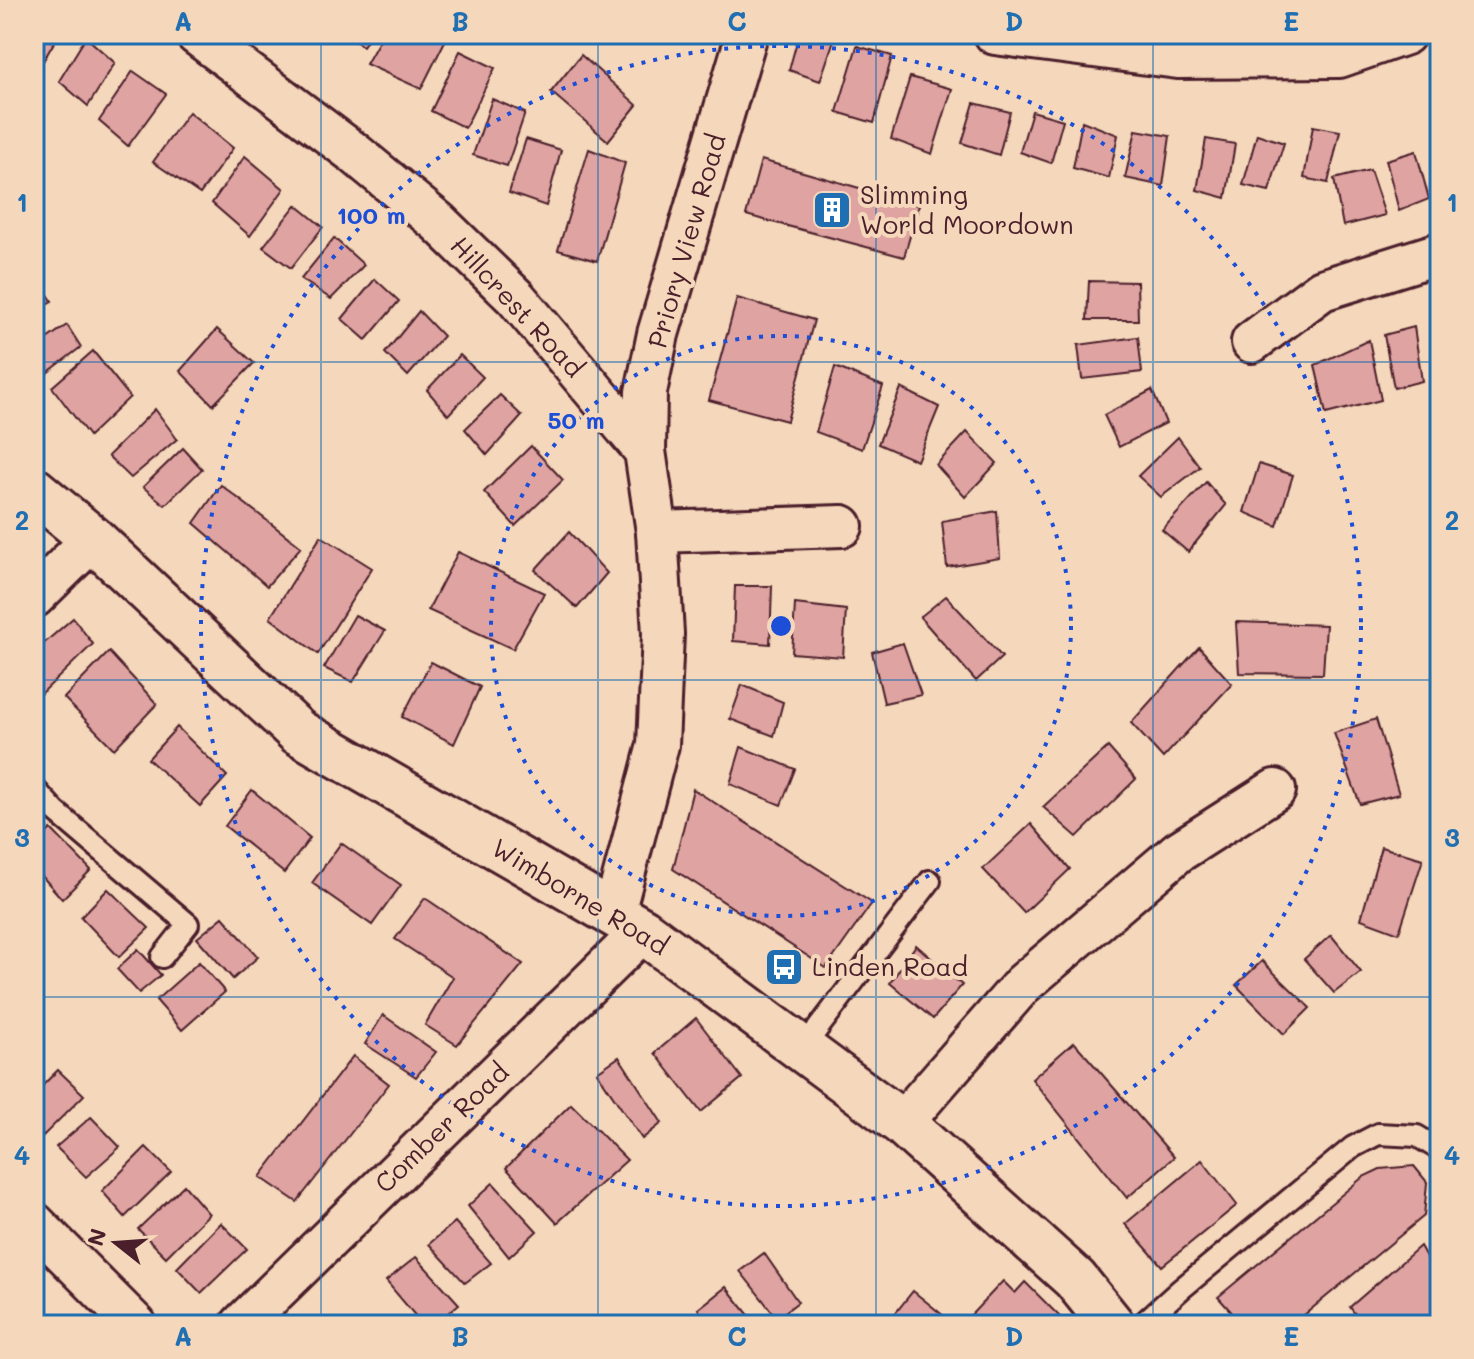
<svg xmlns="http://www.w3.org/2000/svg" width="1474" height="1359" font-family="Mali,sans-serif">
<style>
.building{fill:#dfa4a2;stroke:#4a1f2b;stroke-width:2}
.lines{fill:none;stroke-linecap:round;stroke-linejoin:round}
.service-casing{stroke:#4a1f2b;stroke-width:26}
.minor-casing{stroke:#4a1f2b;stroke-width:46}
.tertiary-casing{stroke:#4a1f2b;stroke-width:50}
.service{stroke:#f5d8bb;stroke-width:20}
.minor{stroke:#f5d8bb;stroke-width:40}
.tertiary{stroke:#f5d8bb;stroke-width:44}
.grid{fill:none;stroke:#1f6fb2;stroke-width:2;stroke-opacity:0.55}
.ring{fill:none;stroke:#1d4ed8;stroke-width:4;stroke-dasharray:4 8}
.labels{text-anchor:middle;stroke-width:8;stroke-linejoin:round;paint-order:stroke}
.poi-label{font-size:26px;fill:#4a1f2b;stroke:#f5d8bb;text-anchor:start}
.street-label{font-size:26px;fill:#4a1f2b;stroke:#f5d8bb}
.centre{fill:#1d4ed8;stroke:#f5d8bb;stroke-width:4}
.ring-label{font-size:24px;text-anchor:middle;font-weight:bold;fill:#1d4ed8;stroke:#f5d8bb;stroke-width:8;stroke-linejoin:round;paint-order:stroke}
.neatline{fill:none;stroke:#1f6fb2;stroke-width:3}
.grid-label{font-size:26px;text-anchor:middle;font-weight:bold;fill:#1f6fb2}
</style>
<rect width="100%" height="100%" fill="#f5d8bb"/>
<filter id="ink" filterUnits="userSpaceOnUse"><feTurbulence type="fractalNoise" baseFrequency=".0125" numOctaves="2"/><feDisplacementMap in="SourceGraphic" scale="16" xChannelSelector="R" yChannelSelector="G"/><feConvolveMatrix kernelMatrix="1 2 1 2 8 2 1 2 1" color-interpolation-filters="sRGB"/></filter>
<g filter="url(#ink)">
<g class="building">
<path d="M34,34H59L39,68L34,66Z"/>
<path d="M343,34H371L363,46Z"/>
<path d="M383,34H428L445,41L421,89L366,64Z"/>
<path d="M799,34H836L820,81L789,70Z"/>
<path d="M86,37L115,63L88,106L59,81Z"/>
<path d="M857,46L892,56L874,123L837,112Z"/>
<path d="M460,51L495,68L465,128L431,111Z"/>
<path d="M581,55L637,105L608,141L551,92Z"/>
<path d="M133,71L166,94L128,146L99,121Z"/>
<path d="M910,77L952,89L932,154L891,139Z"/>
<path d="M492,99L525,113L507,166L473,155Z"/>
<path d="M974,103L1010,112L999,155L962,143Z"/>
<path d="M1032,111L1063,120L1051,163L1020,152Z"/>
<path d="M189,112L233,148L200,194L153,162Z"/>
<path d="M1082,121L1118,135L1109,178L1073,168Z"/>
<path d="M1313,126L1340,131L1328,183L1304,178Z"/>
<path d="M1136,130L1170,136L1163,186L1125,178Z"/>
<path d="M1257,134L1284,143L1269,191L1243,185Z"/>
<path d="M526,139L561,150L546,206L509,193Z"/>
<path d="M1206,139L1235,144L1226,198L1197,190Z"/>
<path d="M589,149L625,163L597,261L558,250Z"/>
<path d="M1416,151L1429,199L1399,211L1386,160Z"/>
<path d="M245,156L284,189L250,236L212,203Z"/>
<path d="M761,160L919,205L904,257L746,215Z"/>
<path d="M1370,170L1385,215L1343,226L1334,179Z"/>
<path d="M296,205L323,227L291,268L263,247Z"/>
<path d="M334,238L364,265L331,299L301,279Z"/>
<path d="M34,272L52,301L34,311Z"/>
<path d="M375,279L399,301L366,340L342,319Z"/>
<path d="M1089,281L1137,282L1138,320H1087Z"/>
<path d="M737,298L814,320L787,421L709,400Z"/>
<path d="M419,311L443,336L408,376L385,353Z"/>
<path d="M1440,317V372H1439L1430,320Z"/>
<path d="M67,325L81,347L34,383V348Z"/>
<path d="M1414,327L1422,381L1394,388L1384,335Z"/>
<path d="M217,329L254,363L213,405L180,371Z"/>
<path d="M1138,337L1142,372L1082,379L1078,345Z"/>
<path d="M1369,340L1381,400L1326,414L1315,365Z"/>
<path d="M93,351L130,397L89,436L52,387Z"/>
<path d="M460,355L483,377L448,415L427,390Z"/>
<path d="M835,367L883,386L862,449L816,432Z"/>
<path d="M901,388L939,407L917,461L878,444Z"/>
<path d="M1152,390L1166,423L1119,447L1104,415Z"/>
<path d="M500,395L522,416L487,455L465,429Z"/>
<path d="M155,409L177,439L131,478L108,456Z"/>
<path d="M967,432L997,463L965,497L936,465Z"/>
<path d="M1178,437L1200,467L1161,497L1138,476Z"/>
<path d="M531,446L563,480L515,526L484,492Z"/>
<path d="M183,448L202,469L165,505L143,487Z"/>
<path d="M1259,464L1293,475L1277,526L1244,512Z"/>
<path d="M1206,482L1226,505L1188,552L1162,530Z"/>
<path d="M221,485L301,547L267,586L194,523Z"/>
<path d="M997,511L1000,558L947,567L942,521Z"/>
<path d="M569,532L607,573L577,608L535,570Z"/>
<path d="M321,536L372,568L318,654L270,618Z"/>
<path d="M458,552L544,593L513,649L428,610Z"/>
<path d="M735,586H772L770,644L733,641Z"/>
<path d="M946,596L1002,657L976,681L920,617Z"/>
<path d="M795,604L846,610L843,657L792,653Z"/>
<path d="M355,615L385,631L353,682L324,668Z"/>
<path d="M73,618L93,644L39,696L34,692V652Z"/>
<path d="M1236,622L1326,625L1323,674L1239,673Z"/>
<path d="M903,643L921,695L884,703L872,652Z"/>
<path d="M1199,647L1232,684L1163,758L1131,723Z"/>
<path d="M109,652L157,704L114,749L64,698Z"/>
<path d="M431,662L480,687L454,744L402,717Z"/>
<path d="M742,685L783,702L774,736L730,719Z"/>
<path d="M1376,719L1399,794L1360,804L1334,733Z"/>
<path d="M177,727L227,776L200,806L148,759Z"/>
<path d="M741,747L795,769L781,805L730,784Z"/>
<path d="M1108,747L1136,779L1077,837L1043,807Z"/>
<path d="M693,789L872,903L826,968L673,869Z"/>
<path d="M252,790L310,838L284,873L225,826Z"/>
<path d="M1031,824L1070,869L1024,913L983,869Z"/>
<path d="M51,829L91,870L62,899L34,867V845Z"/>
<path d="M341,843L401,885L372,925L312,883Z"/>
<path d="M1381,847L1423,859L1399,933L1361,919Z"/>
<path d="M108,889L149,928L119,957L81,917Z"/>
<path d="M425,898L523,964L457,1045L425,1025L453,977L395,939Z"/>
<path d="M223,917L258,957L233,979L197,938Z"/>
<path d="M1331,935L1361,972L1334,993L1304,959Z"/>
<path d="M916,945L962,985L933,1019L890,983Z"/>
<path d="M138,949L161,975L139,993L117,969Z"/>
<path d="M1262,961L1310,1008L1284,1034L1236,985Z"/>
<path d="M199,962L225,992L182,1030L156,1000Z"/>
<path d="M383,1015L436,1052L416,1077L365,1044Z"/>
<path d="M696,1018L742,1078L701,1112L655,1053Z"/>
<path d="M1074,1042L1174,1157L1127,1198L1032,1079Z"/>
<path d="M34,1047L44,1057L34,1067Z"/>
<path d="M353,1056L389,1084L297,1202L260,1177Z"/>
<path d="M619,1057L662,1123L642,1139L597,1072Z"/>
<path d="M58,1070L84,1095L40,1139L34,1134V1094Z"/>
<path d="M571,1104L627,1160L557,1223L506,1168Z"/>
<path d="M91,1117L120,1147L86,1177L56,1147Z"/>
<path d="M146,1147L171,1172L125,1217L102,1191Z"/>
<path d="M1202,1160L1237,1205L1162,1266L1125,1224Z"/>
<path d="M1414,1166L1427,1182L1424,1216L1292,1325H1243L1218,1297L1363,1177L1380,1169Z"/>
<path d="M493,1183L537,1231L509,1257L468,1206Z"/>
<path d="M184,1185L209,1214L166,1257L138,1229Z"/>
<path d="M455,1222L491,1263L465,1283L429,1244Z"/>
<path d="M221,1223L247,1249L201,1293L177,1268Z"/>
<path d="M1420,1246L1440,1282V1325H1363L1350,1307Z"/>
<path d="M764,1253L798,1302L777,1318L740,1271Z"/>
<path d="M416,1257L459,1304L434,1325H423L386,1281Z"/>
<path d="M1003,1281L1015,1293L1025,1282L1068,1325H977L969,1317Z"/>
<path d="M726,1287L757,1325H710L698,1309Z"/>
<path d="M913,1291L955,1325H886Z"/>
</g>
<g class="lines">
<defs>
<g id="service">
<path d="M34,788L55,811L188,924L162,957"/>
<path d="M803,1048L930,881"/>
<path d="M1141,1325L1181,1289L1353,1147L1378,1134L1417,1136L1440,1150"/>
</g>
<g id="minor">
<path d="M196,34L353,152L438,222L516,298L645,451L657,532L663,634L658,745L614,913"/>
<path d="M995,34L1178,58L1339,57L1405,34"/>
<path d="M1252,342L1322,290L1440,253"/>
<path d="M645,451L646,392L658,334L747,34"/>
<path d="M657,532L842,526"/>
<path d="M34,597L93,539"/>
<path d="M902,1123L1023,984L1178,852L1275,790"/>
<path d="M34,1223L136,1325"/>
<path d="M241,1325L643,931"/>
</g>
<path id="tertiary" d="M34,490L93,539L298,732L643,931L902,1123L1075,1279L1112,1325"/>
</defs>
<use href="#service" class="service-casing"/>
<use href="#minor" class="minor-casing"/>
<use href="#tertiary" class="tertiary-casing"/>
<use href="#service" class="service"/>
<use href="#minor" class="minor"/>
<use href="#tertiary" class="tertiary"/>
</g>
</g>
<path class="grid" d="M321,34V1325M598,34V1325M876,34V1325M1153,34V1325M34,362H1440M34,680H1440M34,997H1440"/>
<g class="ring">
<circle cx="781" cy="626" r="290"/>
<circle cx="781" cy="626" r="580"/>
</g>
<defs>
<symbol id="building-square" viewBox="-11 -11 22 22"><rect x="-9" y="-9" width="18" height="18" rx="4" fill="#1f6fb2" stroke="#f5d8bb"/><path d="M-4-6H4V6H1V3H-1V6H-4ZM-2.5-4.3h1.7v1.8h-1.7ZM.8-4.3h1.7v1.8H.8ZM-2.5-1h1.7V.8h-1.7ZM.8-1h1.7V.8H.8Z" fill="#fff"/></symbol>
<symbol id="bus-square" viewBox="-11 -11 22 22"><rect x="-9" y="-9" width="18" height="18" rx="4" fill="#1f6fb2" stroke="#f5d8bb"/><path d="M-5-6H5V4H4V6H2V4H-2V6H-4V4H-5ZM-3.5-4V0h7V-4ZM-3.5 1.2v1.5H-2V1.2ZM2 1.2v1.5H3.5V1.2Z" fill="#fff"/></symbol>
</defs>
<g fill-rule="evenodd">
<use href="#building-square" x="810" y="188" width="44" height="44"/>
<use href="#bus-square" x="762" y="945" width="44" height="44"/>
</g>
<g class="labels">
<g class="poi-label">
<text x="860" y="204">Slimming<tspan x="860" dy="30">World Moordown</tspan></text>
<text x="812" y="976">Linden Road</text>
</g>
<g class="street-label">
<text transform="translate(687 241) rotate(-74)" y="9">Priory View Road</text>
<text transform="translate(517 307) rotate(47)" y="9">Hillcrest Road</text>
<text transform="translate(580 897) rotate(31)" y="9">Wimborne Road</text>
<text transform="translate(442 1128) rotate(-44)" y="9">Comber Road</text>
</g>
</g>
<circle cx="781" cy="626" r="12" class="centre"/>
<g class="ring-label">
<text x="371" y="224">100 m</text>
<text x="576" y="429">50 m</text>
</g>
<rect width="1474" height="1359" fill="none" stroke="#f5d8bb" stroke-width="88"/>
<g transform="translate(116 1243) rotate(287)" stroke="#f5d8bb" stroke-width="6" paint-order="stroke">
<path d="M0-6L14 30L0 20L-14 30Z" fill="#4a1f2b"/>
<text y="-12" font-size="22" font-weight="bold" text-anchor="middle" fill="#4a1f2b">N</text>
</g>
<rect x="44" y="44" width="1386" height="1271" class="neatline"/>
<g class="grid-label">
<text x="183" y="31">A</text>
<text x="460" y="31">B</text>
<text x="737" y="31">C</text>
<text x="1014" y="31">D</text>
<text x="1291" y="31">E</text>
<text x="22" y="212">1</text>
<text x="1452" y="212">1</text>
<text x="22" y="530">2</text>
<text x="1452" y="530">2</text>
<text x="22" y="847">3</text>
<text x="1452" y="847">3</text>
<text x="22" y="1165">4</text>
<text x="1452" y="1165">4</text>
<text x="183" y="1346">A</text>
<text x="460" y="1346">B</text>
<text x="737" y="1346">C</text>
<text x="1014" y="1346">D</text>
<text x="1291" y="1346">E</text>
</g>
</svg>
